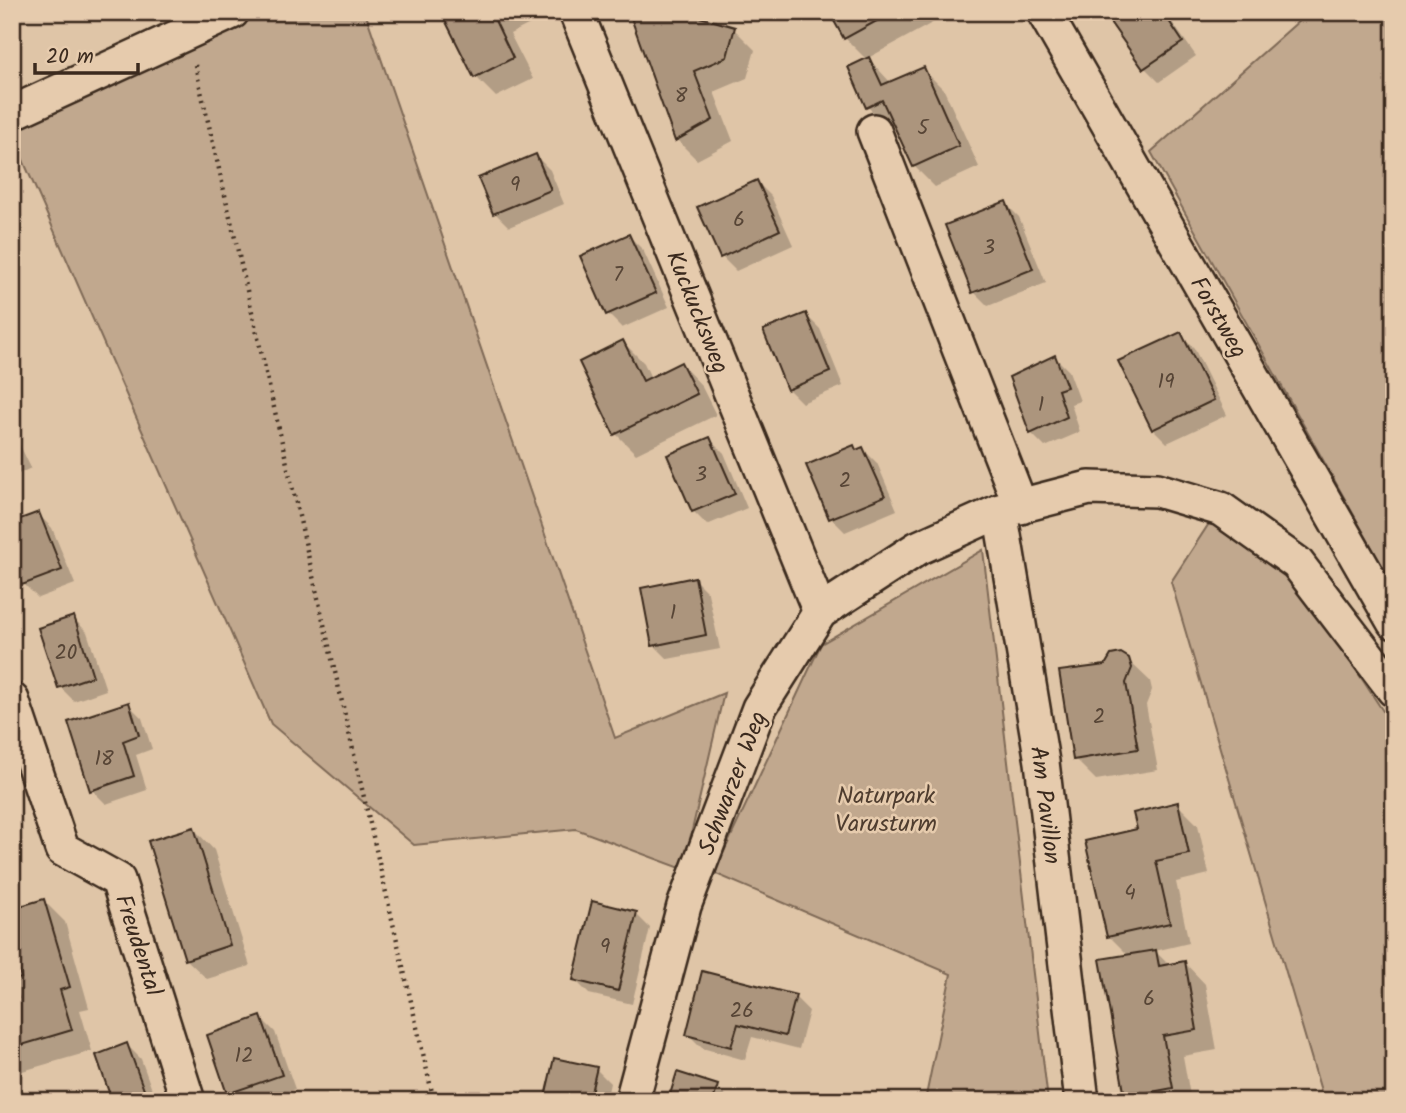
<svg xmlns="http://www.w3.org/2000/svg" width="1406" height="1113" font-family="Kalam,sans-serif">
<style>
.green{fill:#c1a88e;stroke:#7e6956;stroke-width:2}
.shadow{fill:#0003}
.building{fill:#ac957d;stroke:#3b2a1e;stroke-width:2}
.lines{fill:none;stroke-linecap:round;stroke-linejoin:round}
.minor-casing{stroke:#3b2a1e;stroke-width:38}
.path{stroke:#3b2a1e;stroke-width:4.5;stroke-dasharray:2 5;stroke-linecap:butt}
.minor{stroke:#e6cbad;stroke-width:33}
.labels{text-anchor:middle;stroke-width:5;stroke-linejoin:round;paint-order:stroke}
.number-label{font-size:21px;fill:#574536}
.street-label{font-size:24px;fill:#3b2a1e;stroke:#e6cbad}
.park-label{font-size:24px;fill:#4f3d2f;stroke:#e6cbad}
</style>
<rect width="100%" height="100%" fill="#dfc5a7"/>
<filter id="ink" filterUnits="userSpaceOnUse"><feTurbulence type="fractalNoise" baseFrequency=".0143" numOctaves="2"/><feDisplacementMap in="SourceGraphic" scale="14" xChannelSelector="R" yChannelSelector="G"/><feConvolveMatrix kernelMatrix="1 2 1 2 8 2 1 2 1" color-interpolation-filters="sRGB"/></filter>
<g filter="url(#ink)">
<g class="green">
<path d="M260,12H365L615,738L724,693L683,869L576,829L414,845L271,724L12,135V128Z"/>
<path d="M1309,12H1394V587L1151,152Z"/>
<path d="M1212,519L1292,572L1394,728V1101H1324L1171,582Z"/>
<path d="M983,550L1048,1101H925L951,974L714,873L821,644Z"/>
</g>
<g class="shadow">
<path d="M443,12H550V14L510,34L533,79L496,97L475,76Z"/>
<path d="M631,12H684L685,15L734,29L755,50L747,78L714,92L733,141L697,160L677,140Z"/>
<path d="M831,12H929L934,22L868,58L891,83L923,69L944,90L979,167L935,187L914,166L895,124L889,128L868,107L867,60L845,38Z"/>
<path d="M1106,12H1178L1169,18L1196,56L1159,82L1145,68Z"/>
<path d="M536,156L550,170L564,204L509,227L495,213L480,179Z"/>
<path d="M757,182L771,196L793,245L736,271L722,257Z"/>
<path d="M1005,203L1019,217L1046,283L988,306L974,292Z"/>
<path d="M629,236L643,250L669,307L622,328L608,314Z"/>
<path d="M806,315L820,329L843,386L802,403L788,389Z"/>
<path d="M1180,334L1194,348L1227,415L1167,443L1153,429Z"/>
<path d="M623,342L644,363L651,378L681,364L701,385L716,415L636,454L616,434Z"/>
<path d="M1055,357L1069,371L1080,401L1071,404L1080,432L1045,447L1031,433Z"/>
<path d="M12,429L31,468L12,477Z"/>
<path d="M710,439L724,453L747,508L707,525L693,511Z"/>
<path d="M853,447L857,451L863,449L877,463L897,510L845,532L831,518L809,466Z"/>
<path d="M38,514L52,528L75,584L38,598L24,584Z"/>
<path d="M694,579L708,593L720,649L668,659L654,645Z"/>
<path d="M73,618L87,632L106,690L74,701L60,687Z"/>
<path d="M1128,660L1150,681L1152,690L1146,705L1158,770L1096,780L1075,759L1106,667Z"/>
<path d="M128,704L142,718L152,749L136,755L147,790L106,804L92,790Z"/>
<path d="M12,802L21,828L12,830Z"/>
<path d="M1177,804L1198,825L1209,874L1176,882L1189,943L1155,951L1170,966L1185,963L1205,984L1217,1050L1183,1056L1191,1101H1131L1126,1096L1129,956L1109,936L1139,831Z"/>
<path d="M194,829L214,850L250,966L207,979L186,959Z"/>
<path d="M12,893L26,906L44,901L65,922L89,1008L80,1010L92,1051L12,1074V1001L20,999L23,979L16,954L12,950Z"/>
<path d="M636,914L650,928L632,1004L589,994L575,980Z"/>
<path d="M795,997L809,1011L799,1049L752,1037L745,1060L702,1048L688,1034Z"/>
<path d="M261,1018L275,1032L295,1089L261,1101H236L229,1093Z"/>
<path d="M127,1045L141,1059L156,1101H114Z"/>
<path d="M596,1069L610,1083L606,1101H546Z"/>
<path d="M717,1086L731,1101H670Z"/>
</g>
<g class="building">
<path d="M441,12H491L513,58L474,78Z"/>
<path d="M629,12H682L735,27L727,57L694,71L713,120L675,141Z"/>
<path d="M829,12H893L844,39Z"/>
<path d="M1103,12H1163L1183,42L1143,69Z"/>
<path d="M869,57L882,85L924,67L959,146L913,167L882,100L866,108L848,67Z"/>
<path d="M536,154L551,190L493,214L478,178Z"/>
<path d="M757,180L780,230L720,258L697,207Z"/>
<path d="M1006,201L1033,269L972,293L945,225Z"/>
<path d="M629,234L656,293L606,315L580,256Z"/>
<path d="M806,313L830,372L787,390L763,330Z"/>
<path d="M1181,332L1214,400L1152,430L1118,361Z"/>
<path d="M623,340L643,381L681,362L697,394L614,435L579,362Z"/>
<path d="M1055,355L1067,387L1058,390L1067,417L1030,434L1009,377Z"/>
<path d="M710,437L735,494L692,512L667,455Z"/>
<path d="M854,445L856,450L863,447L885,496L829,519L806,465Z"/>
<path d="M39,512L62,570L22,585L12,560V522Z"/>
<path d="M695,577L706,635L652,646L641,588Z"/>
<path d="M74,616L93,676L58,688L38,628Z"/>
<path d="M1121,653L1129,658L1132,668L1126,683L1138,749L1073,760L1059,671L1105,665L1111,655Z"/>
<path d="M129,702L139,735L123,741L134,776L90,791L68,722Z"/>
<path d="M1178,802L1189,854L1156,861L1170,923L1107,937L1085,841L1137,829L1133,813Z"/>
<path d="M194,827L230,945L185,960L148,841Z"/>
<path d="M12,893L17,907L44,899L70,987L60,990L72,1030L12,1048V1000L18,998L13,980L21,978L12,947Z"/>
<path d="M592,901L637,912L618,991L573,980Z"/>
<path d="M1156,950L1159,966L1185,961L1197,1030L1163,1036L1173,1088L1125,1097L1100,959Z"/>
<path d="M702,971L796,995L785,1036L738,1024L731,1047L686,1035Z"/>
<path d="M261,1016L282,1075L227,1094L207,1035Z"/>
<path d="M127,1043L148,1101H112L96,1055Z"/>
<path d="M554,1058L597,1067L589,1101H544Z"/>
<path d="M677,1072L718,1085L713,1101H668Z"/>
</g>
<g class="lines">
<defs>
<g id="minor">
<path d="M576,12L820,612"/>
<path d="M1044,12L1394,622"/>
<path d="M12,113L232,12"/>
<path d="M874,131L1021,507"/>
<path d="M1000,511L1042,762L1082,1101"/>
<path d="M12,700L62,849L118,880L188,1101"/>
<path d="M632,1101L684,906L759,708L820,612L918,548L1000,511L1089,488L1157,490L1221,509L1297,563L1394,690"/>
</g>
</defs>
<use href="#minor" class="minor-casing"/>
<path class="path" d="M195,65L434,1101"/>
<use href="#minor" class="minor"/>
</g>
</g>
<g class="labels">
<g class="number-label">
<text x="681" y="102">8</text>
<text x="923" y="134">5</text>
<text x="515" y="191">9</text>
<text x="739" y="226">6</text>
<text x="989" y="254">3</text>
<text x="618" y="281">7</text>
<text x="1166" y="388">19</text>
<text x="1041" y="411">1</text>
<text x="701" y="481">3</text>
<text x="845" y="487">2</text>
<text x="673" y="619">1</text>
<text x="66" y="659">20</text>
<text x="1099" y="723">2</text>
<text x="104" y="765">18</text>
<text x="1130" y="899">4</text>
<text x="605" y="953">9</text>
<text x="1149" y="1005">6</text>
<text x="742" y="1017">26</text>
<text x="244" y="1062">12</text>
</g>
<g class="street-label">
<text transform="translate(698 312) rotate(68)" y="8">Kuckucksweg</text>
<text transform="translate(1219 317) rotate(60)" y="8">Forstweg</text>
<text transform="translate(732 783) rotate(-69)" y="8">Schwarzer Weg</text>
<text transform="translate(1046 805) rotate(83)" y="8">Am Pavillon</text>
<text transform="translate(139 945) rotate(72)" y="8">Freudental</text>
</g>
<g class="park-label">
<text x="886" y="803">Naturpark<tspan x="886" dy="28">Varusturm</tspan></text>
</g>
</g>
<rect width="1406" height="1113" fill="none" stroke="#e6cbad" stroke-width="42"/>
<rect x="21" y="21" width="1364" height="1071" fill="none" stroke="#3b2a1e" stroke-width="2.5" filter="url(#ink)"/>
<path d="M35 63v10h103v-10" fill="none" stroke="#3b2a1e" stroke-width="3.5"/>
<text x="46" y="63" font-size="21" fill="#3b2a1e" stroke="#e6cbad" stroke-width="5" paint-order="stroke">20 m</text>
</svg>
